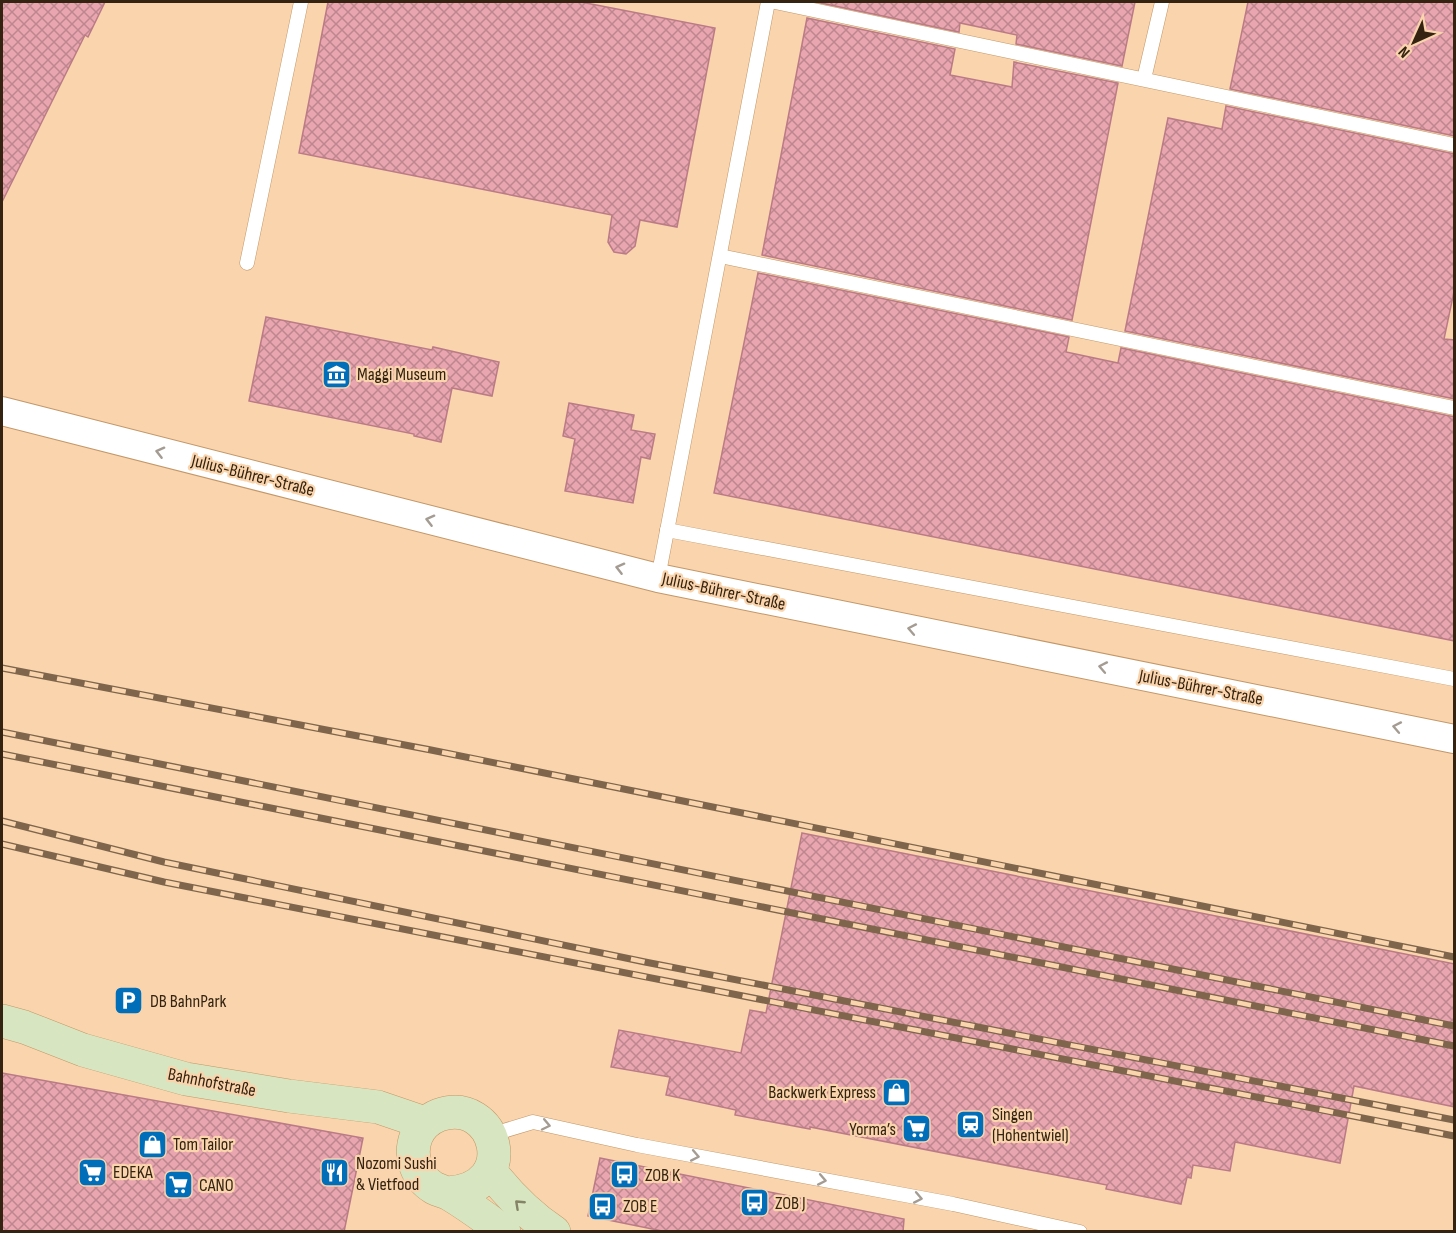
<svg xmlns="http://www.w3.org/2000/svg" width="1456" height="1233" font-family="'Sofia Sans Condensed',sans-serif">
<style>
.building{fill:url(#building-cross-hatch);stroke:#bb7b86;stroke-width:1.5}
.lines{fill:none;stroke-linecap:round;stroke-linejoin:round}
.lane-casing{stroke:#c39768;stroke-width:15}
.street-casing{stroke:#c39768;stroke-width:30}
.secondary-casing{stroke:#c39768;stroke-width:34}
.lane{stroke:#fff;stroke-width:14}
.street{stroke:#fff;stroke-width:28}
.secondary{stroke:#d7e6c0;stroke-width:33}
.rail-casing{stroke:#7e654b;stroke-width:7}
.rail{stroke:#f9d4ad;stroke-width:4.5;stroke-dasharray:14;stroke-linecap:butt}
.oneway{stroke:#a49c93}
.oneway2{stroke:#868468}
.labels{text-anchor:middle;stroke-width:4.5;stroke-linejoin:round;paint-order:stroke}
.poi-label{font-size:18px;fill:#342310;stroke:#f9d4ad;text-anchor:start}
.street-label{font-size:18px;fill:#342310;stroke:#f9d4ad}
</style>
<defs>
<pattern id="building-cross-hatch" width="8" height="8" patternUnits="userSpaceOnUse" patternTransform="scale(1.5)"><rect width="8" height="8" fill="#e9a5b0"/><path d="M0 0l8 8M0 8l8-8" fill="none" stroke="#be868e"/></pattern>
</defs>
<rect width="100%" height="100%" fill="#f9d4ad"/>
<g class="building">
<path d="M2,2H105L88,37L85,35L2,202Z"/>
<path d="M328,2H581L715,28L677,227L640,220L635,246L626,254L614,252L608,242L612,215L299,153Z"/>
<path d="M816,2H1135L1122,66L1016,44L1017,35L960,23L959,32Z"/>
<path d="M1248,2H1455V136L1230,89Z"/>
<path d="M807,18L955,49L950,75L1012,87L1014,62L1118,83L1072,320L762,255Z"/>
<path d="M1226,106L1455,154V287L1444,339L1455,340V399L1125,331L1168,118L1222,129Z"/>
<path d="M758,273L1069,337L1066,352L1118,363L1121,348L1455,417V641L714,493Z"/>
<path d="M266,317L432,350L433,347L499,362L492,396L452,388L441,442L414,436V434L249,401Z"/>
<path d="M569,403L634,415L631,430L655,434L650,459L641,457L633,503L565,491L575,439L563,436Z"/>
<path d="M802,833L1455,964V1107L1354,1086L1340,1163L1235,1142L1230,1171L1193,1165L1191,1178L1187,1177L1181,1204L1106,1189L1107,1185L810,1127V1129L735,1115L736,1110L666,1095L670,1077L611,1067L619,1030L741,1053L750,1010L766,1013Z"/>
<path d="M2,1073L363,1138L344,1232H2Z"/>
<path d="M600,1158L904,1219L903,1232H667L588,1216Z"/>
</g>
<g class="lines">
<defs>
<g id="lane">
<path d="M775,2L1454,145"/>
<path d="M1144,79L1162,2"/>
<path d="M720,256L1454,408"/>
<path d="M247,263L301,2"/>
<path d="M667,530L1454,679"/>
<path d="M658,578L768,2"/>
<path d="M490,1135L533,1122L637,1145L953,1204L1080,1232"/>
</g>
<path id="street" d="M2,411L658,578L1454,739"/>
<g id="secondary">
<path d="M2,1021L24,1027L83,1050L186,1079L289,1096L378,1107L425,1123"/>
<path d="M490,1171C509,1195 528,1215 554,1232"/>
<path d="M448,1193C523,1188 496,1095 439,1115C429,1119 420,1127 416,1137C409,1156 416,1177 434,1188C440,1191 446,1192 451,1195C469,1206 487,1219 504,1232"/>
</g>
</defs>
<use href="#lane" class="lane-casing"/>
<use href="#street" class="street-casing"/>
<use href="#secondary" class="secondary-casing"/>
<use href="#lane" class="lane"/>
<use href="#street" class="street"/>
<use href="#secondary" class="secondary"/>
<defs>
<g id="rail">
<path d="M2,668L431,750L1454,957"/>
<path d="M2,732L1454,1026"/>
<path d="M2,754L1454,1046"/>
<path d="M2,821L164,862L645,962L1454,1120"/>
<path d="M2,844L164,882L1454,1136"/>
</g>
</defs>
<use href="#rail" class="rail-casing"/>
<use href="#rail" class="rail"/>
</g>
<defs><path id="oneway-chevron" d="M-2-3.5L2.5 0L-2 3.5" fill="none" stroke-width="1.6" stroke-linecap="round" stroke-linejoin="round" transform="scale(1.5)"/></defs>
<g class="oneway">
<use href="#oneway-chevron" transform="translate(160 452) rotate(-166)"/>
<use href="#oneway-chevron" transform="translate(430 520) rotate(-166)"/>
<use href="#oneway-chevron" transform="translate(620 568) rotate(-166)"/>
<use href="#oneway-chevron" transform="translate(912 629) rotate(-169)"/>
<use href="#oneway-chevron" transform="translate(1103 667) rotate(-169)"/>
<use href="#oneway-chevron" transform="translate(1397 727) rotate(-169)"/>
<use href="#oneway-chevron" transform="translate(546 1125) rotate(12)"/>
<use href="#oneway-chevron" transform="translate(695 1156) rotate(11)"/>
<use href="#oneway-chevron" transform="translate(822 1180) rotate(11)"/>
<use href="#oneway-chevron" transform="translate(918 1198) rotate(11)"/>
</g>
<use class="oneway2" href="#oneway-chevron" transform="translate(519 1204) rotate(-137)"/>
<defs>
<symbol id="museum-square" viewBox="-11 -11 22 22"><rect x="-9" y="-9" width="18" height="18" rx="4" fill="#006eb9" stroke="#f9d4ad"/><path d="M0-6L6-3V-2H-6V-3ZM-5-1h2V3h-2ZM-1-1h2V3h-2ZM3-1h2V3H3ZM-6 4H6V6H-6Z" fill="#fff"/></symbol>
<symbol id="parking-square" viewBox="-11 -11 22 22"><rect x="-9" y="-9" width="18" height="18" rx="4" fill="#006eb9" stroke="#f9d4ad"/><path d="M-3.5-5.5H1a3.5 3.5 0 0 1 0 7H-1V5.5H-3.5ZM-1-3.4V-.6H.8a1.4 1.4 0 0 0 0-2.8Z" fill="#fff"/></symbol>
<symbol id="shop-square" viewBox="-11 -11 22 22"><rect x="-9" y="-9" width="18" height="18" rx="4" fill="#006eb9" stroke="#f9d4ad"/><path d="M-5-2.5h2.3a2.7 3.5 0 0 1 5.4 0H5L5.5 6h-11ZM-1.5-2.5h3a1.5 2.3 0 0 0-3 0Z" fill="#fff"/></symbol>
<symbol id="station-square" viewBox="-11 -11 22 22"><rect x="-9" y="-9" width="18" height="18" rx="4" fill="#006eb9" stroke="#f9d4ad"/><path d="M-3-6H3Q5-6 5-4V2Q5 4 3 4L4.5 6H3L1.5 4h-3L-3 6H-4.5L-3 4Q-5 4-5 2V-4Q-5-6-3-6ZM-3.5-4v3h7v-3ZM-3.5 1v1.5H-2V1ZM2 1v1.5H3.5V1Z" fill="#fff"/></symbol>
<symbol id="supermarket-square" viewBox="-11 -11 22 22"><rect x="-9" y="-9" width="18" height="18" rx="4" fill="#006eb9" stroke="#f9d4ad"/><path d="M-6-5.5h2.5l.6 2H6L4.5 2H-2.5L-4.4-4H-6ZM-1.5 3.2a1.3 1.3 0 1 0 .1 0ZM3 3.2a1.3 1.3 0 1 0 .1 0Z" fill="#fff"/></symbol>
<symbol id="restaurant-square" viewBox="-11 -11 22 22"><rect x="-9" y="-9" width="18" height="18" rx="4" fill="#006eb9" stroke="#f9d4ad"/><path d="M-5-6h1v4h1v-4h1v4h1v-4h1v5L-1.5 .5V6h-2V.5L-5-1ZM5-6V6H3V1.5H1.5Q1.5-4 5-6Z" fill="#fff"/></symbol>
<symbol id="bus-square" viewBox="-11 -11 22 22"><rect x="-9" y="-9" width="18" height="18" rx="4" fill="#006eb9" stroke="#f9d4ad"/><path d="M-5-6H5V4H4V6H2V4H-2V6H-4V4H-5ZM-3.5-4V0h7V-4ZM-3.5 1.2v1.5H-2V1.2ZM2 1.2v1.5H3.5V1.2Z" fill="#fff"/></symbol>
</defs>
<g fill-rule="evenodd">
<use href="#museum-square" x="320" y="358" width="33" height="33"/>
<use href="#parking-square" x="112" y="984" width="33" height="33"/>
<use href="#shop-square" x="880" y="1076" width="33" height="33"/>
<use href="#station-square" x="954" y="1108" width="33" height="33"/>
<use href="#supermarket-square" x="900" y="1112" width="33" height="33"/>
<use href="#shop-square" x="136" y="1128" width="33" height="33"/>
<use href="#supermarket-square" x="76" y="1156" width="33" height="33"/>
<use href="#restaurant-square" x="318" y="1156" width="33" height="33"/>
<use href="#bus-square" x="608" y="1158" width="33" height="33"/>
<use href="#supermarket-square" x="162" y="1168" width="33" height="33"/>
<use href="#bus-square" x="738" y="1186" width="33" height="33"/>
<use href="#bus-square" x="586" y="1190" width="33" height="33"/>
</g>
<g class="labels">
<g class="poi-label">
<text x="357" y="380">Maggi Museum</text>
<text x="150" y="1007">DB BahnPark</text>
<text x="876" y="1098" text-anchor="end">Backwerk Express</text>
<text x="992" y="1120">Singen<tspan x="992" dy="21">(Hohentwiel)</tspan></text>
<text x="896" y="1135" text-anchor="end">Yorma’s</text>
<text x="173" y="1150">Tom Tailor</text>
<text x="356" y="1169">Nozomi Sushi<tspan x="356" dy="21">&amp; Vietfood</tspan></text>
<text x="113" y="1178">EDEKA</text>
<text x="645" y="1181">ZOB K</text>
<text x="199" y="1191">CANO</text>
<text x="775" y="1209">ZOB J</text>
<text x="623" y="1212">ZOB E</text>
</g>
<g class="street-label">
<text transform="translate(253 475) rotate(14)" y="6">Julius-Bührer-Straße</text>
<text transform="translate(724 591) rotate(12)" y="6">Julius-Bührer-Straße</text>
<text transform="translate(1201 687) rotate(11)" y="6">Julius-Bührer-Straße</text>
<text transform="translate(212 1082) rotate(11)" y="6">Bahnhofstraße</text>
</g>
</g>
<rect width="1456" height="1233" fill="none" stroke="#342310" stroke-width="6"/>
<g transform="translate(1414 42) rotate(225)" stroke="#f9d4ad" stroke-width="4.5" paint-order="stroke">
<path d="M0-4.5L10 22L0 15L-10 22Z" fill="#342310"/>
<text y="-9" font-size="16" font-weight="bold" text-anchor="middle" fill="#342310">N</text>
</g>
</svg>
